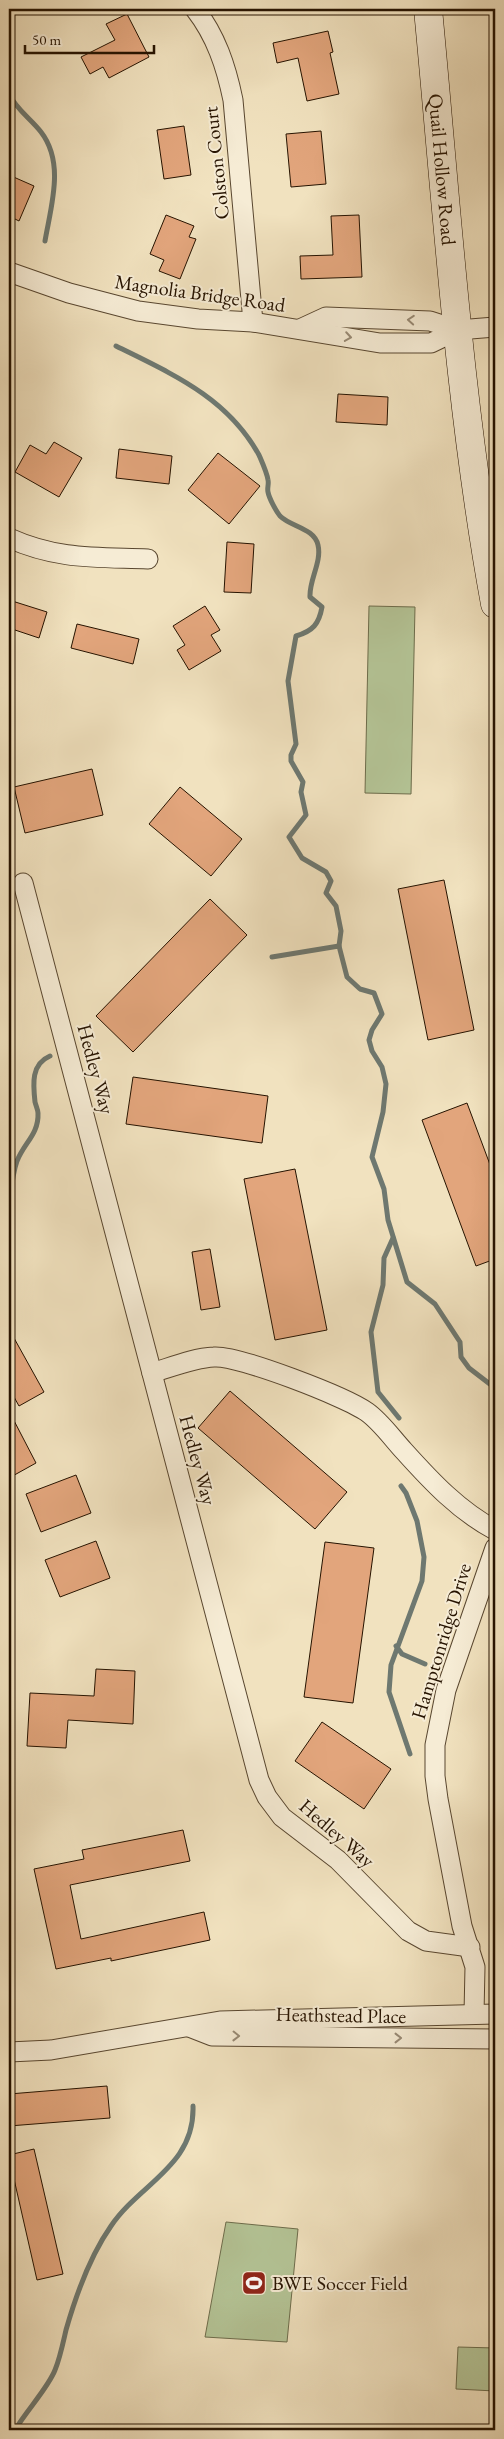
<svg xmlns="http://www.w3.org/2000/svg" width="504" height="2439" font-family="'EB Garamond',serif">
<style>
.green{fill:#b4c496;stroke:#6d6c4b}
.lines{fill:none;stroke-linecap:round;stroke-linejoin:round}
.stream{stroke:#6e7870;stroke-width:5}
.building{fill:#e2a57c;stroke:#261300}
.minor-casing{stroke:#594730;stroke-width:21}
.secondary-casing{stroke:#261300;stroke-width:29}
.minor{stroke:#f6ecd5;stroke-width:19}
.secondary{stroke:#f6ecd5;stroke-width:28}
.oneway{stroke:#988a75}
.labels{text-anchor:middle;stroke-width:4;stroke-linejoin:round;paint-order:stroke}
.street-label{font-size:20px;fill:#261300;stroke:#f6ecd5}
.poi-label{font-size:20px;fill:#261300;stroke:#f6ecd5;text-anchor:start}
</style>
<rect width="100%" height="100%" fill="#f1e2bf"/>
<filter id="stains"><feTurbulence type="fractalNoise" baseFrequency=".004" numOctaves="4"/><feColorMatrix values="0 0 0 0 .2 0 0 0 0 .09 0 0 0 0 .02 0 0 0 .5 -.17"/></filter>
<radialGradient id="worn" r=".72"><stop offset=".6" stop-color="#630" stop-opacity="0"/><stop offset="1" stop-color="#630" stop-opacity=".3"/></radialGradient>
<g class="green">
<path d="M369,606L415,607L411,794L365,793Z"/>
<path d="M226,2222L298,2229L287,2342L205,2337Z"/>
<path d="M458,2347L495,2348V2391L456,2389Z"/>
</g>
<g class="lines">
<g class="stream">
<path d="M9,94C16,109 31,119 41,132C65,163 51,206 45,241"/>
<path d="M116,346C172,374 227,397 259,455C262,462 267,473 268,480C269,484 267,488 268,492C269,498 276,511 280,516C291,527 314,528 318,545C322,562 309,580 310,597L322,607C319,624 313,631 296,636L288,681L296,744L291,755V761L303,782L301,792L306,815L289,837L302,858L326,872L331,881L326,893L336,906L341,931L339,946L347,977L360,989L374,993L382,1014L372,1030L369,1040L372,1051L382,1067L386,1084L383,1112L372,1157L384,1189L388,1220L407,1282L435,1304L460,1342L461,1357L469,1368L495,1388"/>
<path d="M272,957L339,946"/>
<path d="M9,1207C11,1192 12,1175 17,1161C24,1143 39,1134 38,1113C38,1110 36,1106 35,1102C33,1084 31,1064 50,1056"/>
<path d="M393,1238L384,1258L383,1285L371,1332L378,1392L399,1418"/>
<path d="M401,1486L406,1493L417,1521L424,1557L422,1581L391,1665L389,1692L410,1754"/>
<path d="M396,1646L402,1654L425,1664"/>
<path d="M15,2430C26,2411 48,2388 55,2370C60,2358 63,2343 66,2330C76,2295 90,2256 111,2226C140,2183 195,2166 193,2106"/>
</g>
</g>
<g class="building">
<path d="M127,14L149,57L109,78L103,67L90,74L81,57L115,40L106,24Z"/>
<path d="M328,31L333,52L330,53L339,94L307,101L298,58L277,63L273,43Z"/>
<path d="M184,126L191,175L164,179L157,130Z"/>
<path d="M321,131L326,184L291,187L286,134Z"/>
<path d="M9,175L34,186L19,221L9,216Z"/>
<path d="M166,215L194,226L189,237L196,239L180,279L159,271L164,260L150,254Z"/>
<path d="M359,215L362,277L301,279L300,256L333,255L331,216Z"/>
<path d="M338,394L388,397L387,425L336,422Z"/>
<path d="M54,442L82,458L59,497L15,472L30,445L46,454Z"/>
<path d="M119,449L172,456L169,484L116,478Z"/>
<path d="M218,453L260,486L229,524L188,490Z"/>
<path d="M227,542L254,544L251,593L224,592Z"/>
<path d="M9,600L47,612L39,638L9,628Z"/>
<path d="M205,606L220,630L211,635L221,651L189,670L177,650L185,645L173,626Z"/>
<path d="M77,624L139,639L133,664L71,648Z"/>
<path d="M92,769L103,815L25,833L14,787Z"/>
<path d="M180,787L242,839L211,876L149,824Z"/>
<path d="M444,880L474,1030L428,1040L398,889Z"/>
<path d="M210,899L247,935L133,1052L96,1016Z"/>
<path d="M133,1077L268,1096L262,1143L126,1124Z"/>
<path d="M467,1103L495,1178V1259L476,1266L422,1120Z"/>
<path d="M295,1169L327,1330L275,1340L244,1179Z"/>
<path d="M210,1249L220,1307L201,1310L192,1252Z"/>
<path d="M9,1329L44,1392L19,1406L9,1388Z"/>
<path d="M230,1391L347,1492L315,1529L198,1428Z"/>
<path d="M9,1411L36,1463L9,1478Z"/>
<path d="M76,1475L91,1513L41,1532L26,1494Z"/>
<path d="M96,1541L110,1578L60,1597L45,1560Z"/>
<path d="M325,1542L374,1548L353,1703L304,1697Z"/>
<path d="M96,1669L135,1671L133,1724L68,1720L66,1748L27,1746L30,1693L94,1696Z"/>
<path d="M322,1722L391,1769L364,1809L295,1761Z"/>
<path d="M183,1830L190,1861L70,1885L81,1939L204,1912L210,1940L111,1961V1958L56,1969L34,1869L84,1859L82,1850Z"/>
<path d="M107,2086L110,2118L9,2126V2094Z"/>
<path d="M34,2149L63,2274L37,2280L9,2157V2155Z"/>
</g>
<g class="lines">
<defs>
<g id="minor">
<path d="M195,9C216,36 226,66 233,100L253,322"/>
<path d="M9,272L69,293L138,311L198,319L253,322L380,343H431L458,330L495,327"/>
<path d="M300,329L326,317L430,321L458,330"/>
<path d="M9,538C58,560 96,557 148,559"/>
<path d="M23,883L259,1780L267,1797L282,1817L338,1860L408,1931L426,1941L470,1947"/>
<path d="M152,1373C172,1367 193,1358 214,1357C238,1355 346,1397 367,1412C381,1422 392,1438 404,1451C431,1481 459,1511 495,1530"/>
<path d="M474,2014L475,1967L462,1926L438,1799L435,1776V1745L446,1690L495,1548"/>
<path d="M189,2027L212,2036L495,2039"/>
<path d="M9,2052L51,2050L220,2021L495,2014"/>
</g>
<g id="secondary">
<path id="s1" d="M428,9C447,208 459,407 495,604"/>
</g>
</defs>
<use href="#minor" class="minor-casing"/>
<use href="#secondary" class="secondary-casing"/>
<use href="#minor" class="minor"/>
<use href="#secondary" class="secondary"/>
</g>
<defs><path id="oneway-chevron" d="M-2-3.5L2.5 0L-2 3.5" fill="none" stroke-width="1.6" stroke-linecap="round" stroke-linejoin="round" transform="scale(1.25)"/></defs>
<g class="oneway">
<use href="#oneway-chevron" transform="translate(411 320) rotate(-176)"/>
<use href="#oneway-chevron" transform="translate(348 337) rotate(9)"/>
<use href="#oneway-chevron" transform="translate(236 2036) rotate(1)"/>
<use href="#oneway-chevron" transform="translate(398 2038)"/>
</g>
<defs>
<symbol id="stadium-square" viewBox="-11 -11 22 22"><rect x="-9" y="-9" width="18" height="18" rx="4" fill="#8f2418" stroke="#f6ecd5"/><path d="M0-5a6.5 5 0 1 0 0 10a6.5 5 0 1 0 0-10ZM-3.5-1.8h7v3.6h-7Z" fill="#fff"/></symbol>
</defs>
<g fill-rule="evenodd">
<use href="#stadium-square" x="240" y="2269" width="28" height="28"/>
</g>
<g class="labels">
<g class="street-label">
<text transform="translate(216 163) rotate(-96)" y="7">Colston Court</text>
<text dy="7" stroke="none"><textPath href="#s1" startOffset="161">Quail Hollow Road</textPath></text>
<text transform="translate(200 293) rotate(8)" y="7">Magnolia Bridge Road</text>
<text transform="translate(96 1069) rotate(75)" y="7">Hedley Way</text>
<text transform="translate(198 1460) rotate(75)" y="7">Hedley Way</text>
<text transform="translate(441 1641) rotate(-73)" y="7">Hamptonridge Drive</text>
<text transform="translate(337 1833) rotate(41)" y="7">Hedley Way</text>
<text transform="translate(341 2015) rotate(1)" y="7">Heathstead Place</text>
</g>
<g class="poi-label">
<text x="272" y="2290">BWE Soccer Field</text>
</g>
</g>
<rect width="504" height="2439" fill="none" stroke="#f1e2bf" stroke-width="30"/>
<rect x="10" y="10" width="484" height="2419" fill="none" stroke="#261300" stroke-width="2.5"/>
<rect x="15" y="15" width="474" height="2409" fill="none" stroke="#261300"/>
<path d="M25 45v8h129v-8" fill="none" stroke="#261300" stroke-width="2.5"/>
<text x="32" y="45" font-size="15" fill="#261300" stroke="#f6ecd5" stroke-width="4" paint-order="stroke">50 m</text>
<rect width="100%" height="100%" filter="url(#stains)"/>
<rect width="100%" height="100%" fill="url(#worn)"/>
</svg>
